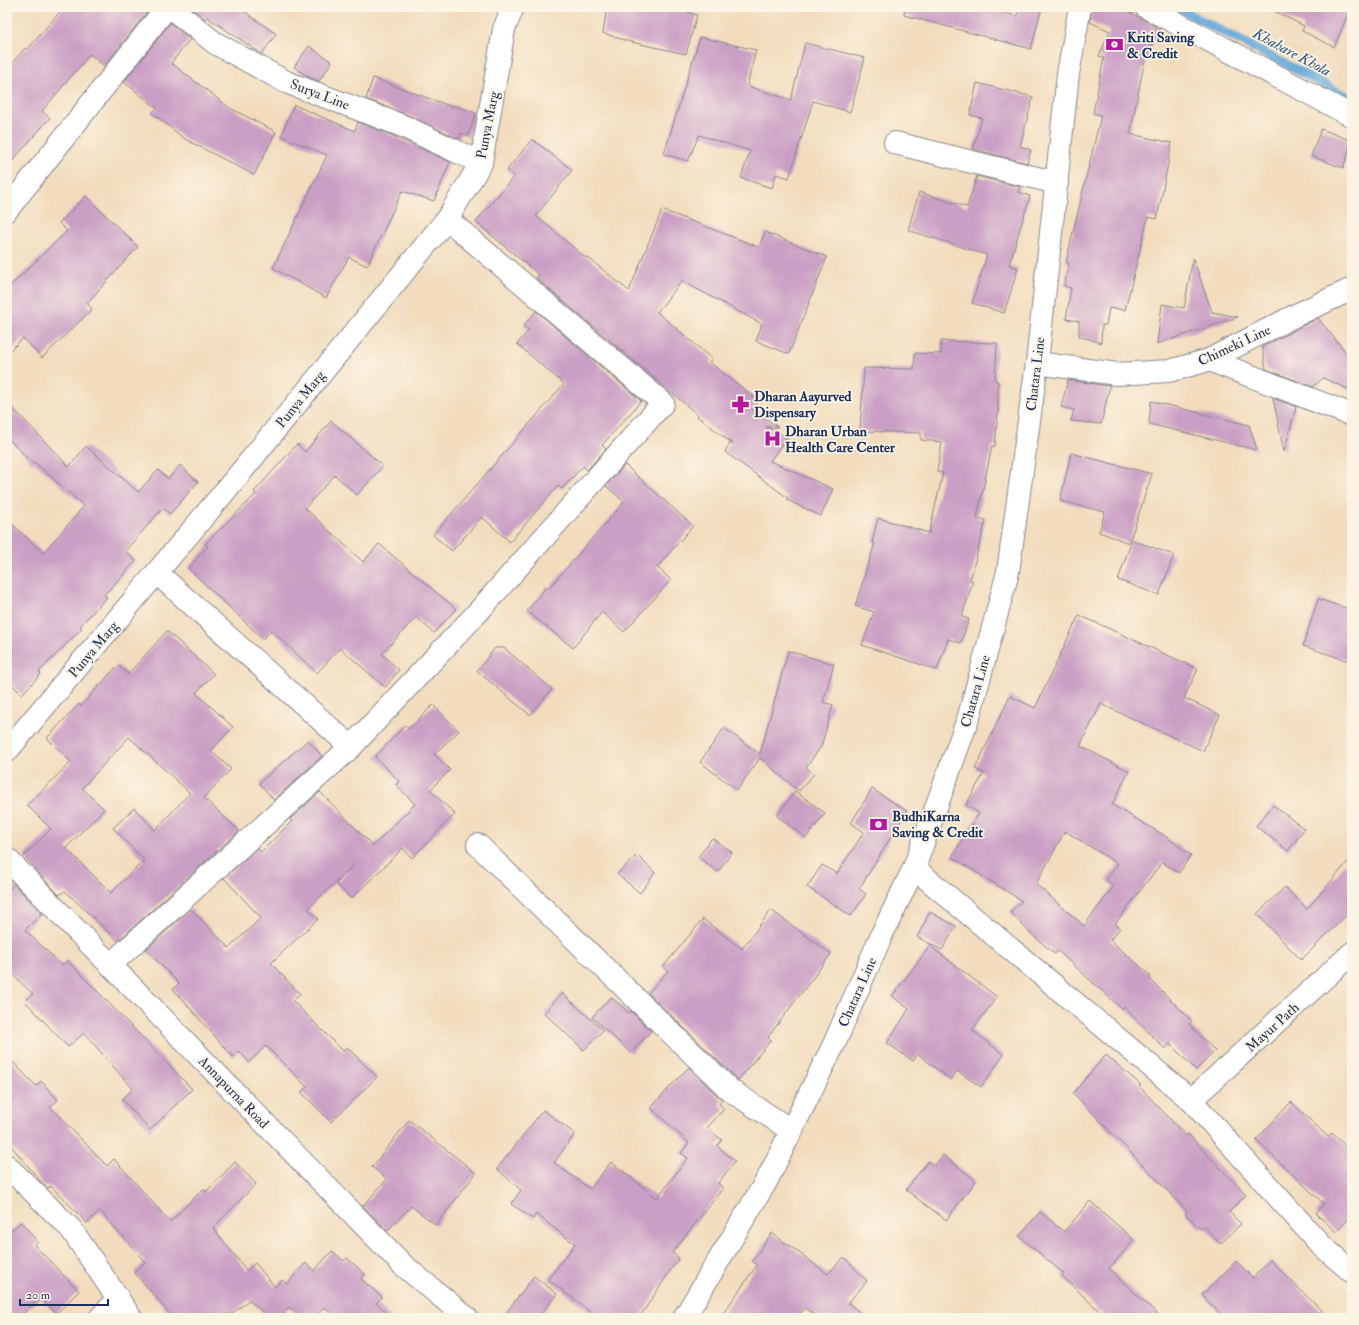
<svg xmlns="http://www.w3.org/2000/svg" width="1359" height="1325" font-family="'IM FELL Double Pica',serif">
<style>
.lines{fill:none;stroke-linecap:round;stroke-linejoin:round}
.stream{stroke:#64a8d9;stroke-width:9}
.building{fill:#ca9fc5;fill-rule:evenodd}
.street-casing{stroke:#86868e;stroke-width:24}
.street{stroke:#fff;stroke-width:22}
.labels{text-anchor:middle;stroke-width:3.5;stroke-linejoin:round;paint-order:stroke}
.poi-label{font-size:14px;font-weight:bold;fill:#1b2f5e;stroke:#fcf5e5;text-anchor:start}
.street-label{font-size:14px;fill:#1b2f5e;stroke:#fcf5e5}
.water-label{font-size:15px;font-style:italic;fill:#355989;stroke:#fcf5e5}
</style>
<rect width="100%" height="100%" fill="#fcf5e5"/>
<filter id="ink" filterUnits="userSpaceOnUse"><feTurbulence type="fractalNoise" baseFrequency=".025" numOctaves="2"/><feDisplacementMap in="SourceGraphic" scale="8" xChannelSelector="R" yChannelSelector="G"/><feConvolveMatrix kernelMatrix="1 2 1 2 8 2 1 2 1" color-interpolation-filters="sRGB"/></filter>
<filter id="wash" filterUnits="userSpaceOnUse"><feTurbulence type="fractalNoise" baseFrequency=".012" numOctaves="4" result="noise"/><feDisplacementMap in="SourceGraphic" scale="16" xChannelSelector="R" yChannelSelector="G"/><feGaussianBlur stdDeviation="0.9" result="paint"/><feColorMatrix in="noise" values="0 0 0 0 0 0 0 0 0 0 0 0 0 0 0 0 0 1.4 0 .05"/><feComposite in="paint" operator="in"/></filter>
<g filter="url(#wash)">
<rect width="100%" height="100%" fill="#f2dcbd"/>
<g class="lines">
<path class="stream" d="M1176,7L1352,99"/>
</g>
<g id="blocks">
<g class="building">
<path d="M64,7H151L104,66L90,54L42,111L50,118L7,167V69L25,48L27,50Z"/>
<path d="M190,7H238L276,34L262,54L207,17L205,19Z"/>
<path d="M607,7H682L681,10L697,15L686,54L627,41L603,33Z"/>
<path d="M905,7H982L1017,16L1019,7H1042L1031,49L904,15Z"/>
<path d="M1092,7H1120L1160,29L1144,64L1130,134L1172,143L1157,219L1148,217L1125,310L1109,308L1106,325H1102L1101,343L1079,336V321L1066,319L1071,288L1064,286L1069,263L1066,262L1101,115L1093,113L1104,58L1099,56L1110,31L1090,22Z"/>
<path d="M1266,7H1351L1334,47L1302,31L1304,26Z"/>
<path d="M170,23L190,39L171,63L230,108L276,132L254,175L185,139L152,113L157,108L124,82Z"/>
<path d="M700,37L756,50L747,86L791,100L805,43L865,58L850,112L813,101L789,178L776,174L772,188L741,178L750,151L699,135L688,161L664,154Z"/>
<path d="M309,46L332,62L319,81L308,77L294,67Z"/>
<path d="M373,78L453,107V105L476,113L468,136L461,133L459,139L408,115L366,99Z"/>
<path d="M977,83L1033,97L1020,146L1031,150L1027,163L973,149L982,118L970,115Z"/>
<path d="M294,105L355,131L358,122L398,138L450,162L434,201L402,191L367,266L349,257L326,298L273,268L327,155L281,136Z"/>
<path d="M1321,129L1352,141L1343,168L1311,156Z"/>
<path d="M532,139L572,170L536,216L586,258L587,257L629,291L662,210L759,247L765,232L827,257L789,354L756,341L762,324L682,281L657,312L712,359L709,362L759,401L752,409L778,427H766L787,437L770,461L833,489L821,516L787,500L788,498L725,452L730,443L733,444L697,416L698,415L536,278L539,275L476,222L514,176L507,170Z"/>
<path d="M977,176L1020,187L1018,192L1030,196L1009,265L1018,268L1004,313L972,303L987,255L908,230L919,192L967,207Z"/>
<path d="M86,196L138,247L87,303L92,309L42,358L23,338L7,354V289L67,231L59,223Z"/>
<path d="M1193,258L1212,312L1238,317L1157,344L1162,304L1184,308Z"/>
<path d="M536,311L641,401L602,445L606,449L587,470L583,466L562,489L558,486L510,542L482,517L452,551L433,535L564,384L517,344L529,330L523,326Z"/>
<path d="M1318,318L1352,360V391L1323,378L1313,387L1266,369L1262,347Z"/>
<path d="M941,341L997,343L995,381H998V412L995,446H992L977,518L986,520L970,580L973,581L962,617L969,619L961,643L948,639L937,670L862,645L874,612L855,606L875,543L872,542L878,518L929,533L943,473L937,472L942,442L921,440V433L860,431L864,368L914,369L915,353L941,354Z"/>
<path d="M1068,380L1110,386L1101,424L1071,421L1074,410L1061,407Z"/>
<path d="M1273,398L1296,407L1284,452Z"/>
<path d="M1151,401L1249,425L1257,450L1149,424Z"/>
<path d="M7,402L69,467L86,446L138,492L158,470L168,479L180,465L198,482L170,514L163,508L125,551L136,561L104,595L107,597L80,626L82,628L39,672L41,674L22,694L7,680V519L43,553L84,506L34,462L33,464L7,437Z"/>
<path d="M331,421L383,466L357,495L335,475L305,508L363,562L379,544L456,609L434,633L416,617L382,654L399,670L385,687L340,648L317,673L271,630L263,639L188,568L208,546L205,544L256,494L254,492L297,444L305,452Z"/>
<path d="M1071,453L1152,474L1129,543L1099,532L1105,512L1060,501Z"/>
<path d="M625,465L693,526L657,567L671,580L624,632L602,612L573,648L527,611L547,586L549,588L624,502L606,486Z"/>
<path d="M1132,540L1174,555L1159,595L1118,580Z"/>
<path d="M1318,599L1352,610V662L1303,646Z"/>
<path d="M1079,615L1198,669L1184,698L1220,715L1203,751L1101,704L1080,746L1129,771L1112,805L1162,834L1191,855L1179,873L1162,862L1115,924L1120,928L1110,940L1151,976L1149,978L1192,1021L1189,1024L1215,1051L1196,1070L1170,1044L1165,1049L1124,1007L1122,1009L1058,951L1055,954L1029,932L1010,912L1022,901L952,857L979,813L966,805L984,773L975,769L1010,696L1035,708ZM1065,831L1118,864L1106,880L1114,886L1084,926L1036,884Z"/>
<path d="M167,631L214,674L196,693L233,727L211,751L231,769L204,798L239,831L118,941L65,891L59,895L24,856L51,829L27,805L71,762L47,738L79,704L81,706L118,665L128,674ZM129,737L190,793L155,830L134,808L113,828L144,860L111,893L66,848L104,809L82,788Z"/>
<path d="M495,648H504L552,689L530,715L477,671Z"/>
<path d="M788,651L834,664L823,702L833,705L821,747L806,767L814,774L799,791L760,758L737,790L700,762L724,728L760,754Z"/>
<path d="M433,705L459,731L434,754L450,770L430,790L455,814L412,858L403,848L351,899L336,884L354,864L308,909L318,919L271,963L300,994L293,1001L343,1051L347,1047L377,1077L331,1122L301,1092L307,1087L266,1046L249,1062L239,1051L233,1057L173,989L179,984L146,949L191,909L229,948L261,918L224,878L257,848L261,852L292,821L290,819L320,792L373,846L415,804L396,785L399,781L375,757L405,725L409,729Z"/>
<path d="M308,740L322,756L274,800L259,783Z"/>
<path d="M872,789L907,811L859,889L866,894L851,916L807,887L822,865L837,874L864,832L851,823Z"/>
<path d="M795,791L825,813L806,838L777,816Z"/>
<path d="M1273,805L1304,829L1288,851L1256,826Z"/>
<path d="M712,838L732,852L718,872L698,857Z"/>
<path d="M637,855L655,873L640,893L617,874Z"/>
<path d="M1352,857V910L1301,960L1257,914L1285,887L1307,909Z"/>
<path d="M14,884L42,913L25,930L62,965L67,960L192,1089L150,1130L122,1099L133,1089L84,1033L68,1047L25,1001L33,994L7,969V892Z"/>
<path d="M771,910L831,954L768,1037L771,1040L738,1080L648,993L668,971L663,967L703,919L742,949Z"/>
<path d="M930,912L956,926L942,950L917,937Z"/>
<path d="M930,946L997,997L972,1030L1004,1055L981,1087L957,1071L951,1080L918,1054L913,1061L887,1043L909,1009L892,996Z"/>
<path d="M562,993L603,1030L584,1050L544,1013Z"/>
<path d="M611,997L629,1013L631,1011L651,1031L631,1053L592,1017Z"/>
<path d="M1106,1055L1141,1085L1139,1086L1186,1136L1188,1134L1246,1195L1229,1212L1241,1224L1220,1244L1204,1226L1200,1229L1185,1213L1187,1211L1073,1093Z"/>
<path d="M7,1056L36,1086L41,1081L58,1100L50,1107L107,1166L114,1159L170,1222L203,1189L206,1192L235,1162L256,1184L213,1228L247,1271L255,1263L275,1287L282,1280L287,1284L306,1263L314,1271L332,1251L344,1261L347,1258L365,1274L361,1279L382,1297L376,1303L392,1318H337L324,1307L315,1318H302L289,1307L279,1318H269L249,1300L227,1318H173L134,1272L145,1262L100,1211L87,1223L51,1186L48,1188L43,1184L7,1141Z"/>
<path d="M689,1067L722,1100L719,1104L724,1109L707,1128L722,1140L717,1146L735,1161L718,1183L723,1188L672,1253L679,1258L639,1318H598L548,1279L575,1244L536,1214L533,1219L511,1204L521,1190L497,1169L543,1110L575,1134L554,1163L590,1189L611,1162L657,1198L688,1158L681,1153L689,1143L652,1109V1106Z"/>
<path d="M1291,1102L1328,1137L1332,1133L1352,1152V1214L1336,1232L1316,1213L1324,1204L1256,1140Z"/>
<path d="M409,1120L476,1173L436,1225L411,1206L387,1231L363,1206L387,1179L372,1167Z"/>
<path d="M943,1155L976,1181L946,1220L906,1190L928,1161L934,1166Z"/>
<path d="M1090,1201L1134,1240L1109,1269L1162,1318H1107L1062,1276L1064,1274L1019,1236L1040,1212L1064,1232Z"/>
<path d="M21,1222L38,1242L34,1245L79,1291L56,1314L40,1298L18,1318H7V1234Z"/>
<path d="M772,1233L828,1274L844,1257L867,1281L848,1303L867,1318H818L805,1308L797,1318H720L757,1265L752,1261Z"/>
<path d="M1270,1260L1329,1318H1224L1202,1295L1236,1261L1253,1278Z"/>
<path d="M534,1276L557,1294L538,1318H502Z"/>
</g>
</g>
</g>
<g filter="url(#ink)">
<use href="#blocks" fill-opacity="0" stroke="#86868e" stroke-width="1"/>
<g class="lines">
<defs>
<g id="street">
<path d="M170,7L215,43L286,82L403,126L481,163"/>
<path d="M1146,7L1352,116"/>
<path d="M895,143L1057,183"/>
<path d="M7,210L167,7"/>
<path d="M1209,360L1352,415"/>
<path d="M1037,363L1117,374L1169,371L1209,360L1296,315L1352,289"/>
<path d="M157,573L351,747"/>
<path d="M7,751L241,472L447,219L481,163L504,29L513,7"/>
<path d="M478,845L730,1090L792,1131"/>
<path d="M7,859L403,1265L467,1318"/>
<path d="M914,868L1191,1100L1321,1245L1352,1272"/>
<path d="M111,964L351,747L478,612L663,403L447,219"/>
<path d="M1191,1100L1352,953"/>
<path d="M7,1166L71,1229L131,1318"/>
<path d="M100,1318L118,1298"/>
<path d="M684,1318L767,1180L835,1042L882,934L914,868L969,716L1008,572L1037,363L1068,74L1080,7"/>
</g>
</defs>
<use href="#street" class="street-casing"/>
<use href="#street" class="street"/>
</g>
</g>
<defs>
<symbol id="bank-bare" viewBox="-9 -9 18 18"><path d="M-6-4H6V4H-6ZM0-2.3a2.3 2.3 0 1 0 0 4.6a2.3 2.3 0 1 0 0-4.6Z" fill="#b5179e" stroke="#fcf5e5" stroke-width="2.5" paint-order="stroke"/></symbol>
<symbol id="pharmacy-bare" viewBox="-9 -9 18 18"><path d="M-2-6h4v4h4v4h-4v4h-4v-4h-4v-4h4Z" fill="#b5179e" stroke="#fcf5e5" stroke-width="2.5" paint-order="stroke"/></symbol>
<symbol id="hospital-bare" viewBox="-9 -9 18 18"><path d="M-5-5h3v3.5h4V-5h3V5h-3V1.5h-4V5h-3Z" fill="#b5179e" stroke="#fcf5e5" stroke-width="2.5" paint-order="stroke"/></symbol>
</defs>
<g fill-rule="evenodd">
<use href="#bank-bare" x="1102" y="32" width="25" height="25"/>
<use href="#pharmacy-bare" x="728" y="392" width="25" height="25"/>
<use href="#hospital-bare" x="760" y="426" width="25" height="25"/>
<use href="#bank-bare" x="866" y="812" width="25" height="25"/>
</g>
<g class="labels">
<g class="poi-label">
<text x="1127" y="42">Kriti Saving<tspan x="1127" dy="16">&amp; Credit</tspan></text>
<text x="754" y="401">Dharan Aayurved<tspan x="754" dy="16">Dispensary</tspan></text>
<text x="785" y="436">Dharan Urban<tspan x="785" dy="16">Health Care Center</tspan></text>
<text x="892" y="821">BudhiKarna<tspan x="892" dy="16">Saving &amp; Credit</tspan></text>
</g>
<g class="street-label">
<text transform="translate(320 94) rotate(21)" y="5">Surya Line</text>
<text transform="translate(487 125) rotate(-79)" y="5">Punya Marg</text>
<text transform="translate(1234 345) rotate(-25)" y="5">Chimeki Line</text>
<text transform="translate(1035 374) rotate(-83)" y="5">Chatara Line</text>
<text transform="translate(300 399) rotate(-51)" y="5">Punya Marg</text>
<text transform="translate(93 649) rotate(-50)" y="5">Punya Marg</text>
<text transform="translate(975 691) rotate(-74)" y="5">Chatara Line</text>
<text transform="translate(857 992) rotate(-66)" y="5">Chatara Line</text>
<text transform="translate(1272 1027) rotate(-42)" y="5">Mayur Path</text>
<text transform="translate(234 1092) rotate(46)" y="5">Annapurna Road</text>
</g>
<g class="water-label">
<text transform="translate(1292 52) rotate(28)" y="5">Khahare Khola</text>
</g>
</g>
<rect width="1359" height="1325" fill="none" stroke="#fcf5e5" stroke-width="24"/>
<path d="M20 1299v6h88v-6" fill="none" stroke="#1b2f5e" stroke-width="2"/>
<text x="26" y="1299" font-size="12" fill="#1b2f5e" stroke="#fcf5e5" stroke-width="3" paint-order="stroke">20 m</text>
</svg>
